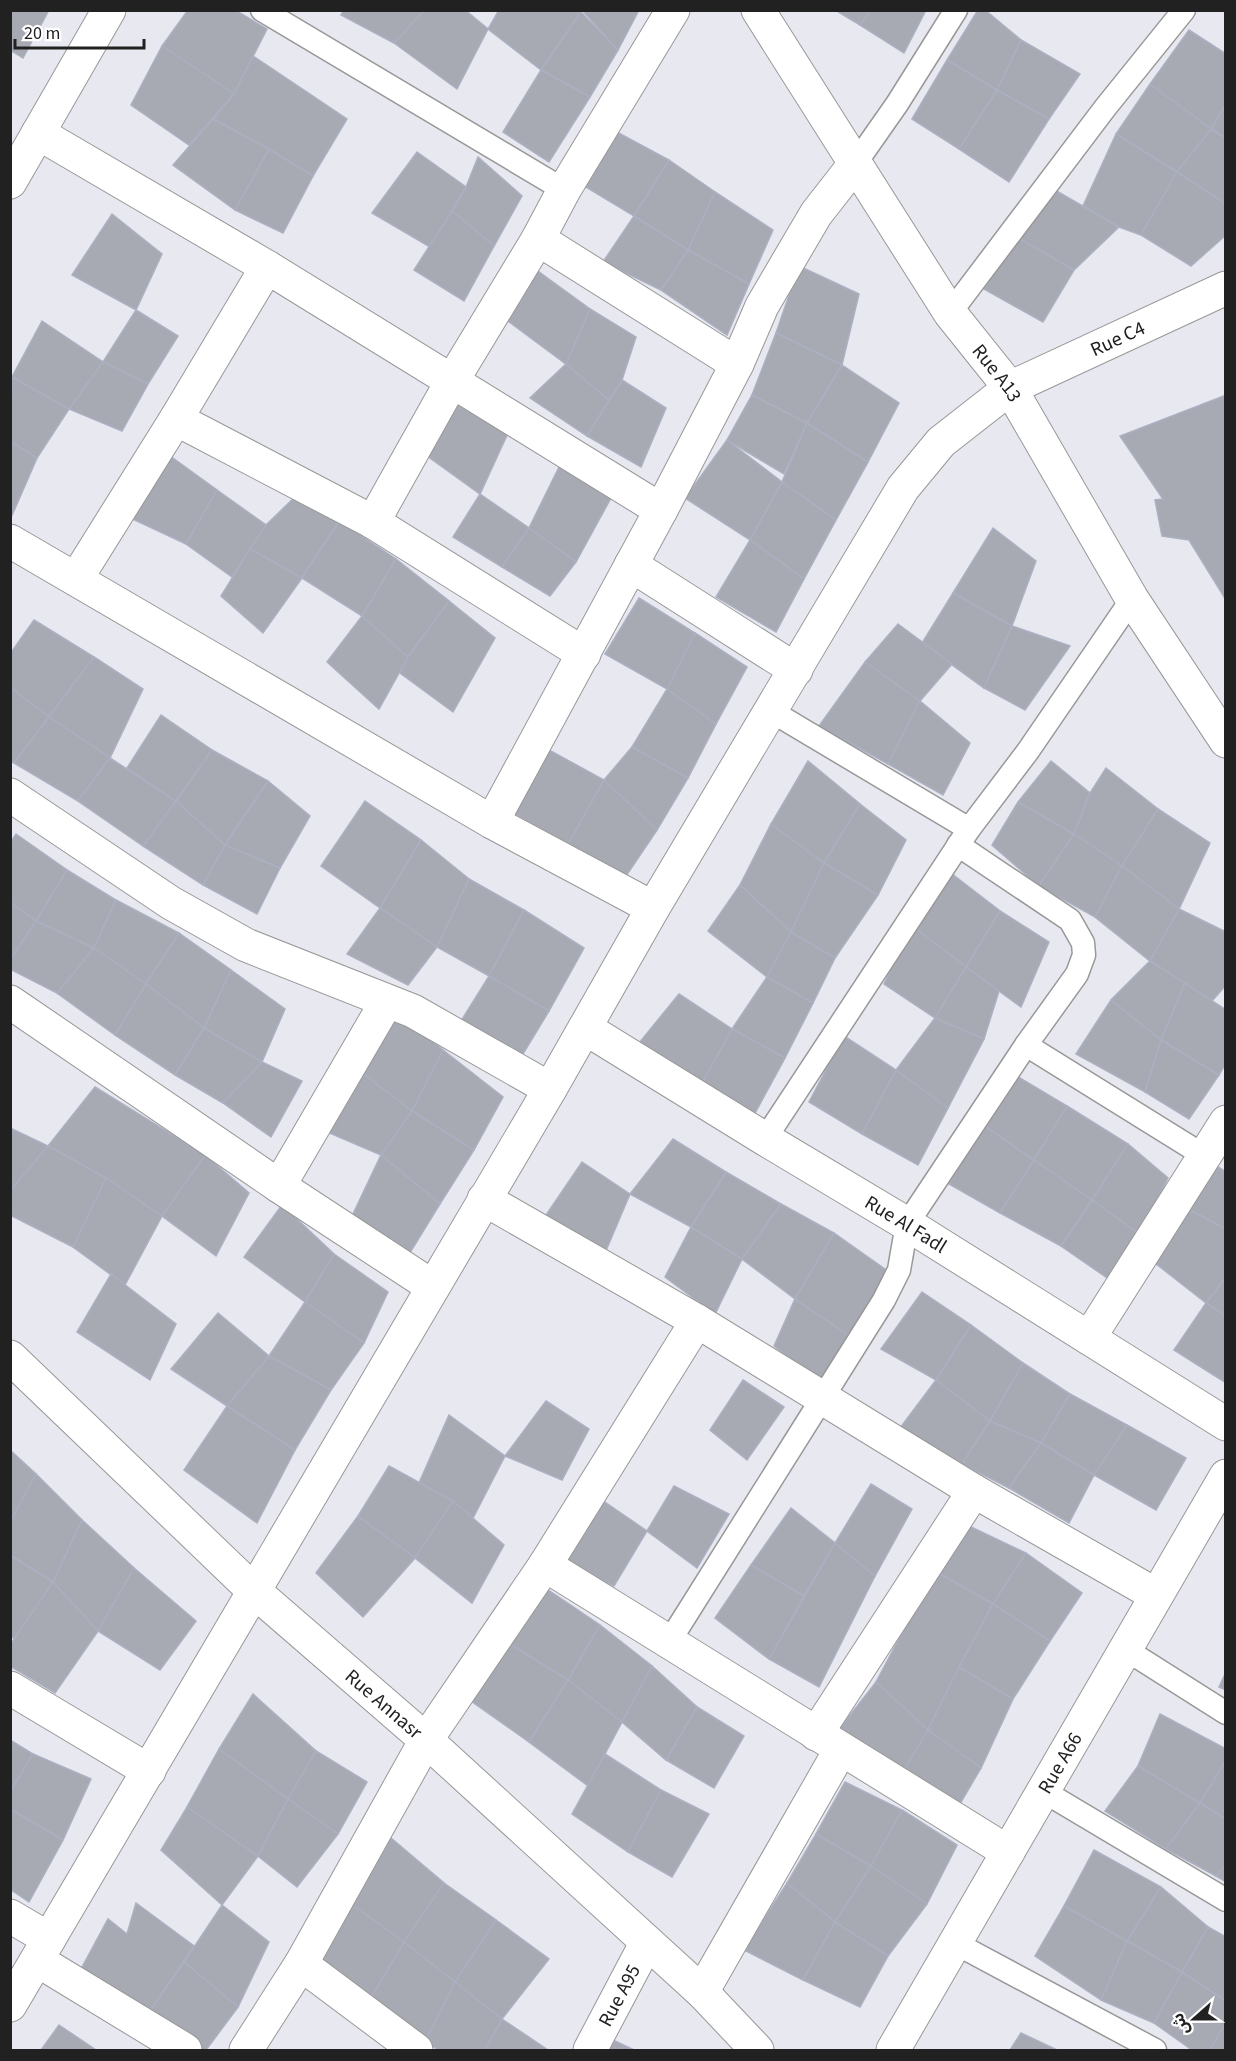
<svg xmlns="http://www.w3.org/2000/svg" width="1236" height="2061" font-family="'Source Sans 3','Noto Sans Arabic',sans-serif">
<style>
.building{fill:#a7aab3;stroke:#abb0c2;stroke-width:1.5}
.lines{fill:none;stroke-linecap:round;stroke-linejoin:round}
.lane-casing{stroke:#989898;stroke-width:25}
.street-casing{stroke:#989898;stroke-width:35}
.lane{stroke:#fff;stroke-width:22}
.street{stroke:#fff;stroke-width:33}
.labels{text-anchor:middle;stroke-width:4.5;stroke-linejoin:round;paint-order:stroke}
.street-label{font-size:20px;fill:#212121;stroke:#fff}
</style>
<rect width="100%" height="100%" fill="#e8e8f1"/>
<g class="building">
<path d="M10,10H49L23,58L10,50Z"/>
<path d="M188,10H235L267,29L234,94L162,46Z"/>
<path d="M344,10H425L394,43L341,15Z"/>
<path d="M425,10H465L488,29L457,89L394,43Z"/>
<path d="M499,10H580L581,12L541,70L488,29Z"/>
<path d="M582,10H639L618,50Z"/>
<path d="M835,10H871L860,25Z"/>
<path d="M871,10H926L904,53L860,25Z"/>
<path d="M978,10H985L1021,40L997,90L947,60Z"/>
<path d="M581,12L618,50L590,97L541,70Z"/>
<path d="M1189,30L1226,54V104L1211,129L1150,84Z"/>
<path d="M1021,40L1080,74L1049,119L997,90Z"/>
<path d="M162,46L234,94L189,145L131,105Z"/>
<path d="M253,56L347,119L313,176L269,149L213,119L234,94Z"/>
<path d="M947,60L997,90L959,149L912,119Z"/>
<path d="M541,70L590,97L549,162L503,132Z"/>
<path d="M1150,84L1211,129L1177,172L1116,134Z"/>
<path d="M997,90L1049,119L1009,182L959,149Z"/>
<path d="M1226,104V138L1211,129Z"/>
<path d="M213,119L269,149L235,210L173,165Z"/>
<path d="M1211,129L1226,138V204L1177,172Z"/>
<path d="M613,130L669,160L634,216L576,181Z"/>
<path d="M1116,134L1177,172L1141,235L1119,227L1083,206Z"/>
<path d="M269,149L313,176L283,233L235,210Z"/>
<path d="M417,152L466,187L430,247L372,213Z"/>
<path d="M478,157L522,196L494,246L452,211L466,187Z"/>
<path d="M669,160L715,192L688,250L634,216Z"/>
<path d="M1177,172L1226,204V235L1191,266L1141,235Z"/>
<path d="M1053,189L1119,227L1074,270L1015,236Z"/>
<path d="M715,192L773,230L749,284L688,250Z"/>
<path d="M452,211L494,246L464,301L414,270Z"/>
<path d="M112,214L162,254L136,310L72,275Z"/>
<path d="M634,216L688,250L661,290L603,262Z"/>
<path d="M1015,236L1074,270L1043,322L984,289Z"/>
<path d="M688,250L749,284L727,335L661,290Z"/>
<path d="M531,266L590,309L566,364L504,318Z"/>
<path d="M799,266L859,294L842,365L776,333Z"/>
<path d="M590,309L636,337L622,380L609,400L566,364Z"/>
<path d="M136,310L178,336L148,384L103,362Z"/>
<path d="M42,321L103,362L69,409L12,377Z"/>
<path d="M776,333L842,365L807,423L752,395Z"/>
<path d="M103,362L148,384L122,431L69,409Z"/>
<path d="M566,364L609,400L587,436L530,398Z"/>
<path d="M842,365L899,403L868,462L807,423Z"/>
<path d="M12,377L69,409L37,458L10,441Z"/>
<path d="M622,380L666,408L641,467L587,436Z"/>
<path d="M752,395L807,423L784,474L727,440Z"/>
<path d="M1226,395V600L1189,540L1162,536L1155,500L1163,499L1120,436Z"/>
<path d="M449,401L508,433L480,494L423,453Z"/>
<path d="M807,423L868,462L836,520L782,482Z"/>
<path d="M727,440L782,482L750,540L685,498Z"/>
<path d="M10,441L37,458L10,520Z"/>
<path d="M166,453L217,490L186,544L126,516Z"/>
<path d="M560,465L611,498L576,562L529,528Z"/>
<path d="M782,482L836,520L804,579L750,540Z"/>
<path d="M217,490L266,525L232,577L186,544Z"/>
<path d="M298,494L339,521L302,578L250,549L266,525Z"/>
<path d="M480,494L529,528L502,567L453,537Z"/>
<path d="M339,521L396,559L362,616L302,578Z"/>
<path d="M529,528L576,562L550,596L502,567Z"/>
<path d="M993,528L1036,561L1012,626L953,593Z"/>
<path d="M750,540L804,579L776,632L716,597Z"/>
<path d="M250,549L302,578L263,633L221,596Z"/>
<path d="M396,559L449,601L408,657L362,616Z"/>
<path d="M953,593L1012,626L984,688L922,643Z"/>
<path d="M639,598L695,633L667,689L605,654Z"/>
<path d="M449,601L495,638L453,712L400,673L408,657Z"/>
<path d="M362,616L408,657L379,709L327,662Z"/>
<path d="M34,620L94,657L49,717L10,687V654Z"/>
<path d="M898,624L952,664L920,701L865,662Z"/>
<path d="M1012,626L1070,646L1025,710L984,688Z"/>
<path d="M695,633L747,667L716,724L667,689Z"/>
<path d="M94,657L143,689L110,758L49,717Z"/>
<path d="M865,662L920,701L888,764L819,726Z"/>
<path d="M10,687L49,717L14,763L10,760Z"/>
<path d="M667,689L716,724L688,778L632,747Z"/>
<path d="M920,701L970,743L943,795L888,764Z"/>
<path d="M161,715L212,750L176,801L127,768Z"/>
<path d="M49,717L110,758L78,801L14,763Z"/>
<path d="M538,744L604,780L567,846L507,809Z"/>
<path d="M632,747L688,778L657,830L604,780Z"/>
<path d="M212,750L268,781L225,845L176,801Z"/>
<path d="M110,758L176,801L143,846L78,801Z"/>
<path d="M808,761L860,804L824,863L771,824Z"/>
<path d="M1051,761L1090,793L1074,834L1018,802Z"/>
<path d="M1106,768L1158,809L1122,866L1074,834L1090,793Z"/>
<path d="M604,780L657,830L624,879L567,846Z"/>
<path d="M268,781L310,816L280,868L225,845Z"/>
<path d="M176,801L225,845L203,885L143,846Z"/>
<path d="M365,801L421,840L380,908L321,866Z"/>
<path d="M1018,802L1074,834L1039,886L992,845Z"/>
<path d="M860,804L906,840L878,895L824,863Z"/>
<path d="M1158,809L1210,843L1179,909L1122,866Z"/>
<path d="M771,824L824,863L791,932L740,885Z"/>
<path d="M16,834L67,870L36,921L10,902V843Z"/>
<path d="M1074,834L1122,866L1095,917L1039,886Z"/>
<path d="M421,840L469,879L437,947L380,908Z"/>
<path d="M225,845L280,868L257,914L203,885Z"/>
<path d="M824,863L878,895L835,958L791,932Z"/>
<path d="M1122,866L1179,909L1150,961L1095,917Z"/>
<path d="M67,870L116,900L94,948L36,921Z"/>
<path d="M947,870L1000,911L966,967L912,926Z"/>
<path d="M469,879L524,910L489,976L437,947Z"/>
<path d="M740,885L791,932L767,977L708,931Z"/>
<path d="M116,900L179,933L146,984L94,948Z"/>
<path d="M10,902L36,921L10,960Z"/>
<path d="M380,908L437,947L408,985L347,954Z"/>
<path d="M1179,909L1226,932V985L1212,1001L1150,961Z"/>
<path d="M524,910L584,948L549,1011L489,976Z"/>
<path d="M1000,911L1049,942L1021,1007L966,967Z"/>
<path d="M36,921L94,948L57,993L10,969V960Z"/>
<path d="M912,926L966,967L935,1018L884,984Z"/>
<path d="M791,932L835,958L813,1003L767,977Z"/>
<path d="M179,933L231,970L204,1028L146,984Z"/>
<path d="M94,948L146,984L115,1035L57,993Z"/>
<path d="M1150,961L1185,983L1161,1040L1111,1000Z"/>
<path d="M966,967L999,991L984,1039L935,1018Z"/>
<path d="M231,970L285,1009L262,1062L204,1028Z"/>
<path d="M489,976L549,1011L517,1064L461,1021Z"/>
<path d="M767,977L813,1003L785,1058L732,1029Z"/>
<path d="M1185,983L1226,1010V1063L1219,1075L1161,1040Z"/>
<path d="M146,984L204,1028L175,1075L115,1035Z"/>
<path d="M679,994L732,1029L701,1085L639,1043Z"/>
<path d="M1111,1000L1161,1040L1145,1092L1076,1054Z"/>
<path d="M390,1007L443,1050L412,1111L353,1066Z"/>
<path d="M935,1018L984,1039L948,1108L896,1070Z"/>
<path d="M204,1028L262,1062L223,1103L175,1075Z"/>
<path d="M732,1029L785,1058L754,1115L701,1085Z"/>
<path d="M844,1036L896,1070L862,1134L809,1102Z"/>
<path d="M1161,1040L1219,1075L1189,1119L1145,1092Z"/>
<path d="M443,1050L503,1097L474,1150L412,1111Z"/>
<path d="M262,1062L302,1081L271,1137L223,1103Z"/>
<path d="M353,1066L412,1111L381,1155L320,1129Z"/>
<path d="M896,1070L948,1108L918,1165L862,1134Z"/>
<path d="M1015,1075L1067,1106L1034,1160L983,1125Z"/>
<path d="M95,1087L205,1155L162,1216L106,1178L48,1146Z"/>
<path d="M1067,1106L1128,1144L1092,1200L1034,1160Z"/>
<path d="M412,1111L474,1150L440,1204L381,1155Z"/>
<path d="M983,1125L1034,1160L1000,1213L949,1184Z"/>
<path d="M10,1128L48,1146L10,1191Z"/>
<path d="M673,1139L726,1172L691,1227L630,1194Z"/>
<path d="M1128,1144L1168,1178L1139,1234L1092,1200Z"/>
<path d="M48,1146L106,1178L73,1247L10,1215V1191Z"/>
<path d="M205,1155L249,1193L216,1256L162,1216Z"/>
<path d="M381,1155L440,1204L408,1256L352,1216Z"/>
<path d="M1034,1160L1092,1200L1061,1246L1000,1213Z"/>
<path d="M582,1162L630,1194L605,1253L546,1215Z"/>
<path d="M1218,1167L1226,1172V1229L1188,1209Z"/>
<path d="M726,1172L781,1204L742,1259L691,1227Z"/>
<path d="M106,1178L162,1216L125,1285L73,1247Z"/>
<path d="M1092,1200L1139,1234L1113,1282L1061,1246Z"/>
<path d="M781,1204L834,1233L795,1299L742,1259Z"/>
<path d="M282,1205L334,1254L305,1302L244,1257Z"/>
<path d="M1188,1209L1226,1229V1277L1206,1303L1155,1263Z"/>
<path d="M691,1227L742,1259L715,1314L665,1277Z"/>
<path d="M834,1233L892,1274L849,1336L795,1299Z"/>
<path d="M334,1254L388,1292L364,1343L305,1302Z"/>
<path d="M111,1274L176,1324L150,1380L77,1332Z"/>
<path d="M1226,1277V1316L1206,1303Z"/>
<path d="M922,1292L971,1325L936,1380L881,1349Z"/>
<path d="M795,1299L849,1336L822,1382L774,1346Z"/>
<path d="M305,1302L364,1343L331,1390L269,1356Z"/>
<path d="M1206,1303L1226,1316V1383L1174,1350Z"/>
<path d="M218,1313L269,1356L227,1406L171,1369Z"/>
<path d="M971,1325L1023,1363L990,1421L936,1380Z"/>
<path d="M269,1356L331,1390L295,1450L227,1406Z"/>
<path d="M1023,1363L1070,1394L1041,1443L990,1421Z"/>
<path d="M743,1380L784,1407L747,1460L710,1430Z"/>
<path d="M936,1380L990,1421L962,1464L900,1428Z"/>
<path d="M1070,1394L1127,1425L1094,1475L1041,1443Z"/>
<path d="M546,1401L589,1429L562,1480L505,1456Z"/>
<path d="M227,1406L295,1450L257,1523L184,1470Z"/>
<path d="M449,1415L505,1456L473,1518L453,1501L419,1483Z"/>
<path d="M990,1421L1041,1443L1009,1488L962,1464Z"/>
<path d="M1127,1425L1186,1458L1156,1510L1094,1475Z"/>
<path d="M1041,1443L1094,1475L1069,1523L1009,1488Z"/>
<path d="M10,1450L36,1474L10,1522Z"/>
<path d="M389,1466L453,1501L415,1558L358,1516Z"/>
<path d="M36,1474L82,1520L53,1582L10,1555V1522Z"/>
<path d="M871,1484L912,1509L875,1576L835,1543Z"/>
<path d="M674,1486L729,1514L697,1568L647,1531Z"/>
<path d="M599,1498L647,1531L614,1586L567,1563Z"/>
<path d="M453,1501L504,1545L472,1603L415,1558Z"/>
<path d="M791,1508L835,1543L804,1596L751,1565Z"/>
<path d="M358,1516L415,1558L363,1617L316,1573Z"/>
<path d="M82,1520L134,1568L98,1631L53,1582Z"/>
<path d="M969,1526L1026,1553L993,1604L935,1571Z"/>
<path d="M835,1543L875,1576L819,1687L769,1659Z"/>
<path d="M1026,1553L1082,1593L1050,1641L993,1604Z"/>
<path d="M10,1555L53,1582L15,1639L10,1636Z"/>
<path d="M751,1565L804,1596L769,1659L715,1618Z"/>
<path d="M134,1568L196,1621L160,1670L98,1631Z"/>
<path d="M935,1571L993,1604L959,1667L928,1730L876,1682Z"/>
<path d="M53,1582L98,1631L55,1693L10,1666V1645Z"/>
<path d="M541,1585L600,1625L568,1680L508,1643Z"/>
<path d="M993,1604L1050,1641L1013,1699L959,1667Z"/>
<path d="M600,1625L652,1666L622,1722L568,1680Z"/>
<path d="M508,1643L568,1680L529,1742L471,1701Z"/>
<path d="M652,1666L697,1707L666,1760L622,1722Z"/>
<path d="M959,1667L1013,1699L981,1768L928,1730Z"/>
<path d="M1226,1672V1690L1219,1687Z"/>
<path d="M568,1680L622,1722L588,1786L529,1742Z"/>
<path d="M876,1682L928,1730L902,1773L836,1733Z"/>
<path d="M253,1694L316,1751L288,1799L219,1749Z"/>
<path d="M697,1707L744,1736L714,1788L666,1760Z"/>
<path d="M1160,1714L1226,1749V1760L1200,1803L1138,1766Z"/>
<path d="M928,1730L981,1768L957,1809L902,1773Z"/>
<path d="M10,1740L33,1754L10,1792Z"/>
<path d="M219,1749L288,1799L258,1856L187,1807Z"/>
<path d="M316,1751L367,1782L338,1834L288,1799Z"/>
<path d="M33,1754L91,1779L63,1840L10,1809V1792Z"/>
<path d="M605,1754L661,1790L628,1852L572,1814Z"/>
<path d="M1226,1760V1819L1200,1803Z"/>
<path d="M1138,1766L1200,1803L1166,1849L1105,1811Z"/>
<path d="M845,1782L902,1810L871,1866L816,1834Z"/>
<path d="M661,1790L709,1814L672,1877L628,1852Z"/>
<path d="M288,1799L338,1834L297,1887L258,1856Z"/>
<path d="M1200,1803L1226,1819V1864L1216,1876L1166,1849Z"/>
<path d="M187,1807L258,1856L222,1905L161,1850Z"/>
<path d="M10,1809L63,1840L29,1902L10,1889Z"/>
<path d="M902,1810L957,1845L927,1904L871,1866Z"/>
<path d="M816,1834L871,1866L835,1922L787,1883Z"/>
<path d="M391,1838L444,1883L404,1942L353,1905Z"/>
<path d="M1094,1850L1161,1887L1127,1941L1064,1906Z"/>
<path d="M1226,1864V1882L1216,1876Z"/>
<path d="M871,1866L927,1904L888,1956L835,1922Z"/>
<path d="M444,1883L496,1920L455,1982L404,1942Z"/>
<path d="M787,1883L835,1922L803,1980L744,1950Z"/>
<path d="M1161,1887L1208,1927L1182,1972L1127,1941Z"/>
<path d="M136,1903L194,1946L148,2014L81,1969L108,1919L127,1934Z"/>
<path d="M222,1905L269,1942L238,2007L184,1962Z"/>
<path d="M353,1905L404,1942L368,2003L311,1960Z"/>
<path d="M1064,1906L1127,1941L1101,2000L1035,1956Z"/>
<path d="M496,1920L549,1959L502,2019L455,1982Z"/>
<path d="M835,1922L888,1956L860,2007L803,1980Z"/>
<path d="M1208,1927L1226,1937V2001L1182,1972Z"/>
<path d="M1127,1941L1182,1972L1154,2023L1101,2000Z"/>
<path d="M404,1942L455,1982L425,2042L368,2003Z"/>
<path d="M184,1962L238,2007L206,2050H199L148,2014Z"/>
<path d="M1182,1972L1226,2001V2022L1210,2050H1192L1154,2023Z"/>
<path d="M455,1982L502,2019L485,2050H439L425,2042Z"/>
<path d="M502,2019L548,2050H485Z"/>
<path d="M1226,2022V2050H1210Z"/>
<path d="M59,2025L96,2050H41Z"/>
<path d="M1021,2033L1057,2050H1010Z"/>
<path d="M615,2041L634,2050H608Z"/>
</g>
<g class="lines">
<defs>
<g id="lane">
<path d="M262,10L564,190"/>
<path d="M855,164L897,104L956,10"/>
<path d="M950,313L1105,108L1184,10"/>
<path d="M771,711L969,829"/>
<path d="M1026,1045L1203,1155"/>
<path d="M765,1139L969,829L1028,751L1132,599"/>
<path d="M669,1642L884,1300L899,1270L907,1224L1026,1045L1077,974L1084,955L1083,943L1070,920L958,845"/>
<path d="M1125,1649L1226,1713"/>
<path d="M1043,1791L1226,1900"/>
<path d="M955,1943L1155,2050"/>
</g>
<g id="street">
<path id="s1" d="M758,10L950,313L1010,388L1132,599L1226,741"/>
<path d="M38,133L267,267L661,510"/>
<path d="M10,182L109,10"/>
<path d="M538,239L737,364"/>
<path d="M176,419L373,522L584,654"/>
<path d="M373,522L452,381L538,239L564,190L673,10"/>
<path d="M10,541L492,822L653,908"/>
<path d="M631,565L796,670"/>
<path d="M76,579L176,419L267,267"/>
<path d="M10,795L171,903L246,945L413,1011L550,1089"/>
<path d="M492,822L661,510L737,364L762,306L816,214L855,164"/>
<path d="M387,1001L279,1186L433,1287"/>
<path d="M10,1002L279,1186"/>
<path id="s2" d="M585,1028L765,1139L907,1224L1226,1424"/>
<path d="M484,1199L697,1321L974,1491L1156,1595"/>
<path d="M1089,1338L1226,1122"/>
<path id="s3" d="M10,1357L254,1591L426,1740L702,1992L757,2050"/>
<path d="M545,1565L1008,1852"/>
<path d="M10,1688L149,1771"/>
<path d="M816,1734L974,1491"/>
<path d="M10,1916L49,1939"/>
<path d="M37,1960L185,2050"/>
<path d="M301,1964L416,2050"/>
<path d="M702,1992L841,1749"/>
<path id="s4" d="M10,2005L550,1089L653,908L903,488L941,442L1010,388L1226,288"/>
<path d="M246,2050L301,1964L426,1740L545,1565L697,1321"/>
<path id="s5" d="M590,2050L647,1942"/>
<path id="s6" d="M893,2050L1226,1476"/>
</g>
</defs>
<use href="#lane" class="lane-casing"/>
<use href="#street" class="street-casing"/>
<use href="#lane" class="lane"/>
<use href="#street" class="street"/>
</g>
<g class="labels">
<g class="street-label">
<text dy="7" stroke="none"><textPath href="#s4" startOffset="2026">Rue C4</textPath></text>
<text dy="7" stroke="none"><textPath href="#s1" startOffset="435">Rue A13</textPath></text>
<text dy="7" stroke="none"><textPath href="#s2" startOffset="376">Rue Al Fadl</textPath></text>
<text dy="7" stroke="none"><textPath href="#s3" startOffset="510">Rue Annasr</textPath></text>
<text dy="7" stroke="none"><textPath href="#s6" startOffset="332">Rue A66</textPath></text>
<text dy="7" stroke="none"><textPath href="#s5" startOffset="62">Rue A95</textPath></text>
</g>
</g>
<rect width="1236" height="2061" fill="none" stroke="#212121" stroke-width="24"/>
<g transform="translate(1194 2019) rotate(249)" stroke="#ffffff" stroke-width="4.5" paint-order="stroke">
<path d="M0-4.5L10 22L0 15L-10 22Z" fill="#212121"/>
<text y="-9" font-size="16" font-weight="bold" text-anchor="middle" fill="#212121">ش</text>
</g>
<path d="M15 39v9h129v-9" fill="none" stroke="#212121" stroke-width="3"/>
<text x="24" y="39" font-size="18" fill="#212121" stroke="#ffffff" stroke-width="4.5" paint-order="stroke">20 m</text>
</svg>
